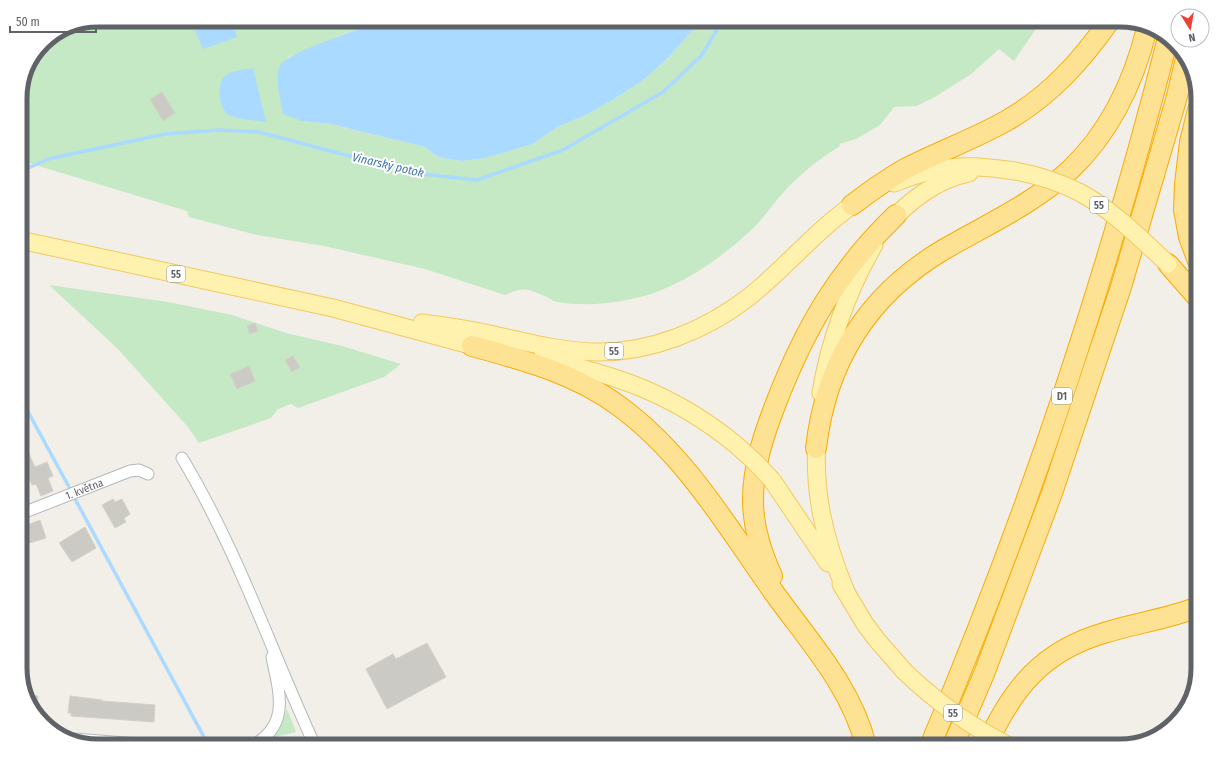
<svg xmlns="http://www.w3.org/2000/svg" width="1218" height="766" font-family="'Fira Sans Condensed',sans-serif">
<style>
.green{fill:#c5e8c5}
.water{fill:#aadaff}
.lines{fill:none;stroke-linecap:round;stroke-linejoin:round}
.stream{stroke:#aadaff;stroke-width:3.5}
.building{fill:#cccac5;stroke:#d6d1c6}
.minor-casing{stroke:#b5b8bc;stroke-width:13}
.primary-casing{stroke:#f2c960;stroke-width:19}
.motorway-casing{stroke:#f9ab00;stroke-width:22}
.minor{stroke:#fff;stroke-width:11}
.primary{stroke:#fff2af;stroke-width:17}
.motorway{stroke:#fde293;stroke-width:20}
.primary-bridge-casing{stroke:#f2c960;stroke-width:19;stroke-linecap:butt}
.primary-bridge{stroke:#fff2af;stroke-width:17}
.labels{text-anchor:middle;stroke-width:4;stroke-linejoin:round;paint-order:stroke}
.shield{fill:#fff;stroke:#8f9295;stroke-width:1}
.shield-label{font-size:10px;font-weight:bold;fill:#5f6368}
.street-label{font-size:11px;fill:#5f6368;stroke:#fff}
.water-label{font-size:12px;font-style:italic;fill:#4174aa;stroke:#fff}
.rim{fill:none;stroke:#5f6368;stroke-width:5}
</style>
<rect width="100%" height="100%" fill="#f1efe8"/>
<g class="green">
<path d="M98,20H386L336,37L287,58L302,121L331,124L425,147L438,157L461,161L485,158L533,144L557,127L586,115L614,99L642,81L668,58L689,34L705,20H1042L1014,61L999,49L971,74L935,97L916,106L894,107L880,125L856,139L839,144L840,146C818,160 798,175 782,194C771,206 762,221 750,231C721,258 688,281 651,294C621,303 589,307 558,302C554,302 549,298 545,296C527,289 523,286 505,295L425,269L324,246L257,235L189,217L187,211L29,163L23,156H20V93L26,68L43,43L68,26Z"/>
<path d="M49,285L168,302L232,315L286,333L342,346L401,364L384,377L298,408L291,404L278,409L271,418L199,443L188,427L117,348Z"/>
<path d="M287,709L296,732L271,738L282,723Z"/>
</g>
<g class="water">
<path d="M191,20H232L237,37L203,49Z"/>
<path d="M386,20H705L689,34L668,58L642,81L614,99L586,115L557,127L533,144L485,158L461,161L438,157L425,147L331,124L302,121L283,114C281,102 274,77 280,66C288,51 367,27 386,20Z"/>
<path d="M253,68L266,122C255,120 241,120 231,116C219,112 215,83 226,75C233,70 245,70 253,68Z"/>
</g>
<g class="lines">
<g class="stream">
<path d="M28,168L48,159L165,134L219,130L259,132L413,173L477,180L563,150L663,92L702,55L718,28L727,20"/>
<path d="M20,397L69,487"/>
<path d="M75,499L204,737"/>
</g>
</g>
<g class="building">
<path d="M162,92L175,113L163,121L150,99Z"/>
<path d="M255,323L258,331L250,334L247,326Z"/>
<path d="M293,356L300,367L292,372L285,360Z"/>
<path d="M249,366L255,381L237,389L230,374Z"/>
<path d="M29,454L35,467L47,462L53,476L48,478L53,491L41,496L36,484L32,485L26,472L20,475V458Z"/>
<path d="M113,499L115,502L122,499L130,514L124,518L126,522L115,528L102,505Z"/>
<path d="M40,520L46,538L20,546V528Z"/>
<path d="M85,527L96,548L72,562L59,543Z"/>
<path d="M427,643L446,677L387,709L366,669L393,654L396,659Z"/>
<path d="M27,695L38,696L36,713L31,707Z"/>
<path d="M70,696L102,700V701L155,705L154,722L71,716V713H68Z"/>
</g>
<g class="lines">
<defs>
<g id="minor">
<path d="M182,458C237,549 271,650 315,746"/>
<path id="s1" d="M20,514L130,471L139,470L148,474"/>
<path d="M74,739L163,746"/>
<path d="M252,746C291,725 279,692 272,657"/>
</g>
<g id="primary">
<path d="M894,183C909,177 925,171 941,169C965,164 991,168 1015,171"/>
<path d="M888,225C908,201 938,179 969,173"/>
<path d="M20,240L333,308L485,349"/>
<path d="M422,323C440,325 458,328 475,331C515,339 554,351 595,352C650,353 705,331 749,297C788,266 820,225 863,198"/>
<path d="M541,359C616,374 675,395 735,444"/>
<path d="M821,393C829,343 848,289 874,245"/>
<path d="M817,435C813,492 824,539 846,592"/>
<path d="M772,480L828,563"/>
<path d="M841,584L865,624L877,640L904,671"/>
</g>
<g id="motorway">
<path d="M1198,110L1190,142L1185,184L1184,210L1189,237L1198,261"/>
<path d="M852,205C869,192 886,180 905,169C938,152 974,139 1006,121C1050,96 1082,60 1110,20"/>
<path d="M1168,264L1198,298"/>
<path d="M472,346C524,360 576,374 619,406C686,455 728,528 775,594C809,641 852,688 866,746"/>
<path d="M816,448C826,361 868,295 943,250C986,225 1033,204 1070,170C1110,132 1134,81 1147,28"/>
<path d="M772,576C761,552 753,526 753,500C753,466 764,434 776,403C805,328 838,271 896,215"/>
<path d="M930,746C1027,517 1107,279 1168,38"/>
<path d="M953,746L984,674L1052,493L1121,287L1176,100L1186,58"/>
<path d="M986,746C1012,689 1042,651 1104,633C1135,623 1168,619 1198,607"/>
</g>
</defs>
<use href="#minor" class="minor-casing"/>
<use href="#primary" class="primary-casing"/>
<use href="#motorway" class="motorway-casing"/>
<use href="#minor" class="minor"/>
<use href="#primary" class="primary"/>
<use href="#motorway" class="motorway"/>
<defs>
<g id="primary-bridge">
<path d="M1015,171C1037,175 1059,182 1079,192C1113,210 1141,239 1168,264"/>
<path d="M735,444L754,461L772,480"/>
<path d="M904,671C935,701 970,726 1009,746"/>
</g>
</defs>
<use href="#primary-bridge" class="primary-bridge-casing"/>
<use href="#primary-bridge" class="primary-bridge"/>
</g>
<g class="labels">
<g class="shield">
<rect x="1090" y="197" width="18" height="16" rx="3"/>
<rect x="167" y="266" width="18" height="16" rx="3"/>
<rect x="605" y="343" width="18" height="16" rx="3"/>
<rect x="1052" y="388" width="20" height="16" rx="3"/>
<rect x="944" y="705" width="18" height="16" rx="3"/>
</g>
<g class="shield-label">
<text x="1099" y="209">55</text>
<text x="176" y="278">55</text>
<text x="614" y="355">55</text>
<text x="1062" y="400">D1</text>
<text x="953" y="717">55</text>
</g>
<g class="street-label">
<text dy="4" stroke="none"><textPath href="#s1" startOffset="69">1. května</textPath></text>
</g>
<g class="water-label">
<text transform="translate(388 165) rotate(13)" y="4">Vinarský potok</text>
</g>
</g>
<path d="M0 0H1218V766H0ZM98 27H1120A71 71 0 0 1 1191 98V668A71 71 0 0 1 1120 739H98A71 71 0 0 1 27 668V98A71 71 0 0 1 98 27Z" fill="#fff" fill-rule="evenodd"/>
<path class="rim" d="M98 27H1120A71 71 0 0 1 1191 98V668A71 71 0 0 1 1120 739H98A71 71 0 0 1 27 668V98A71 71 0 0 1 98 27Z"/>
<g transform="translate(1190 28) rotate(169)"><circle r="19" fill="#ffffff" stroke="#bfc1c3"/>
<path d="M0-3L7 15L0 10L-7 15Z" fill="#ea4335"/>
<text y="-6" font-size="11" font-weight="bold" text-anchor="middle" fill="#5f6368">N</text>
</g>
<path d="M10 26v6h86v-6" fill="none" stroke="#5f6368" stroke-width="2"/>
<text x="16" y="26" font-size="12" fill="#5f6368" stroke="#ffffff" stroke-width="3" paint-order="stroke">50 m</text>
</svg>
